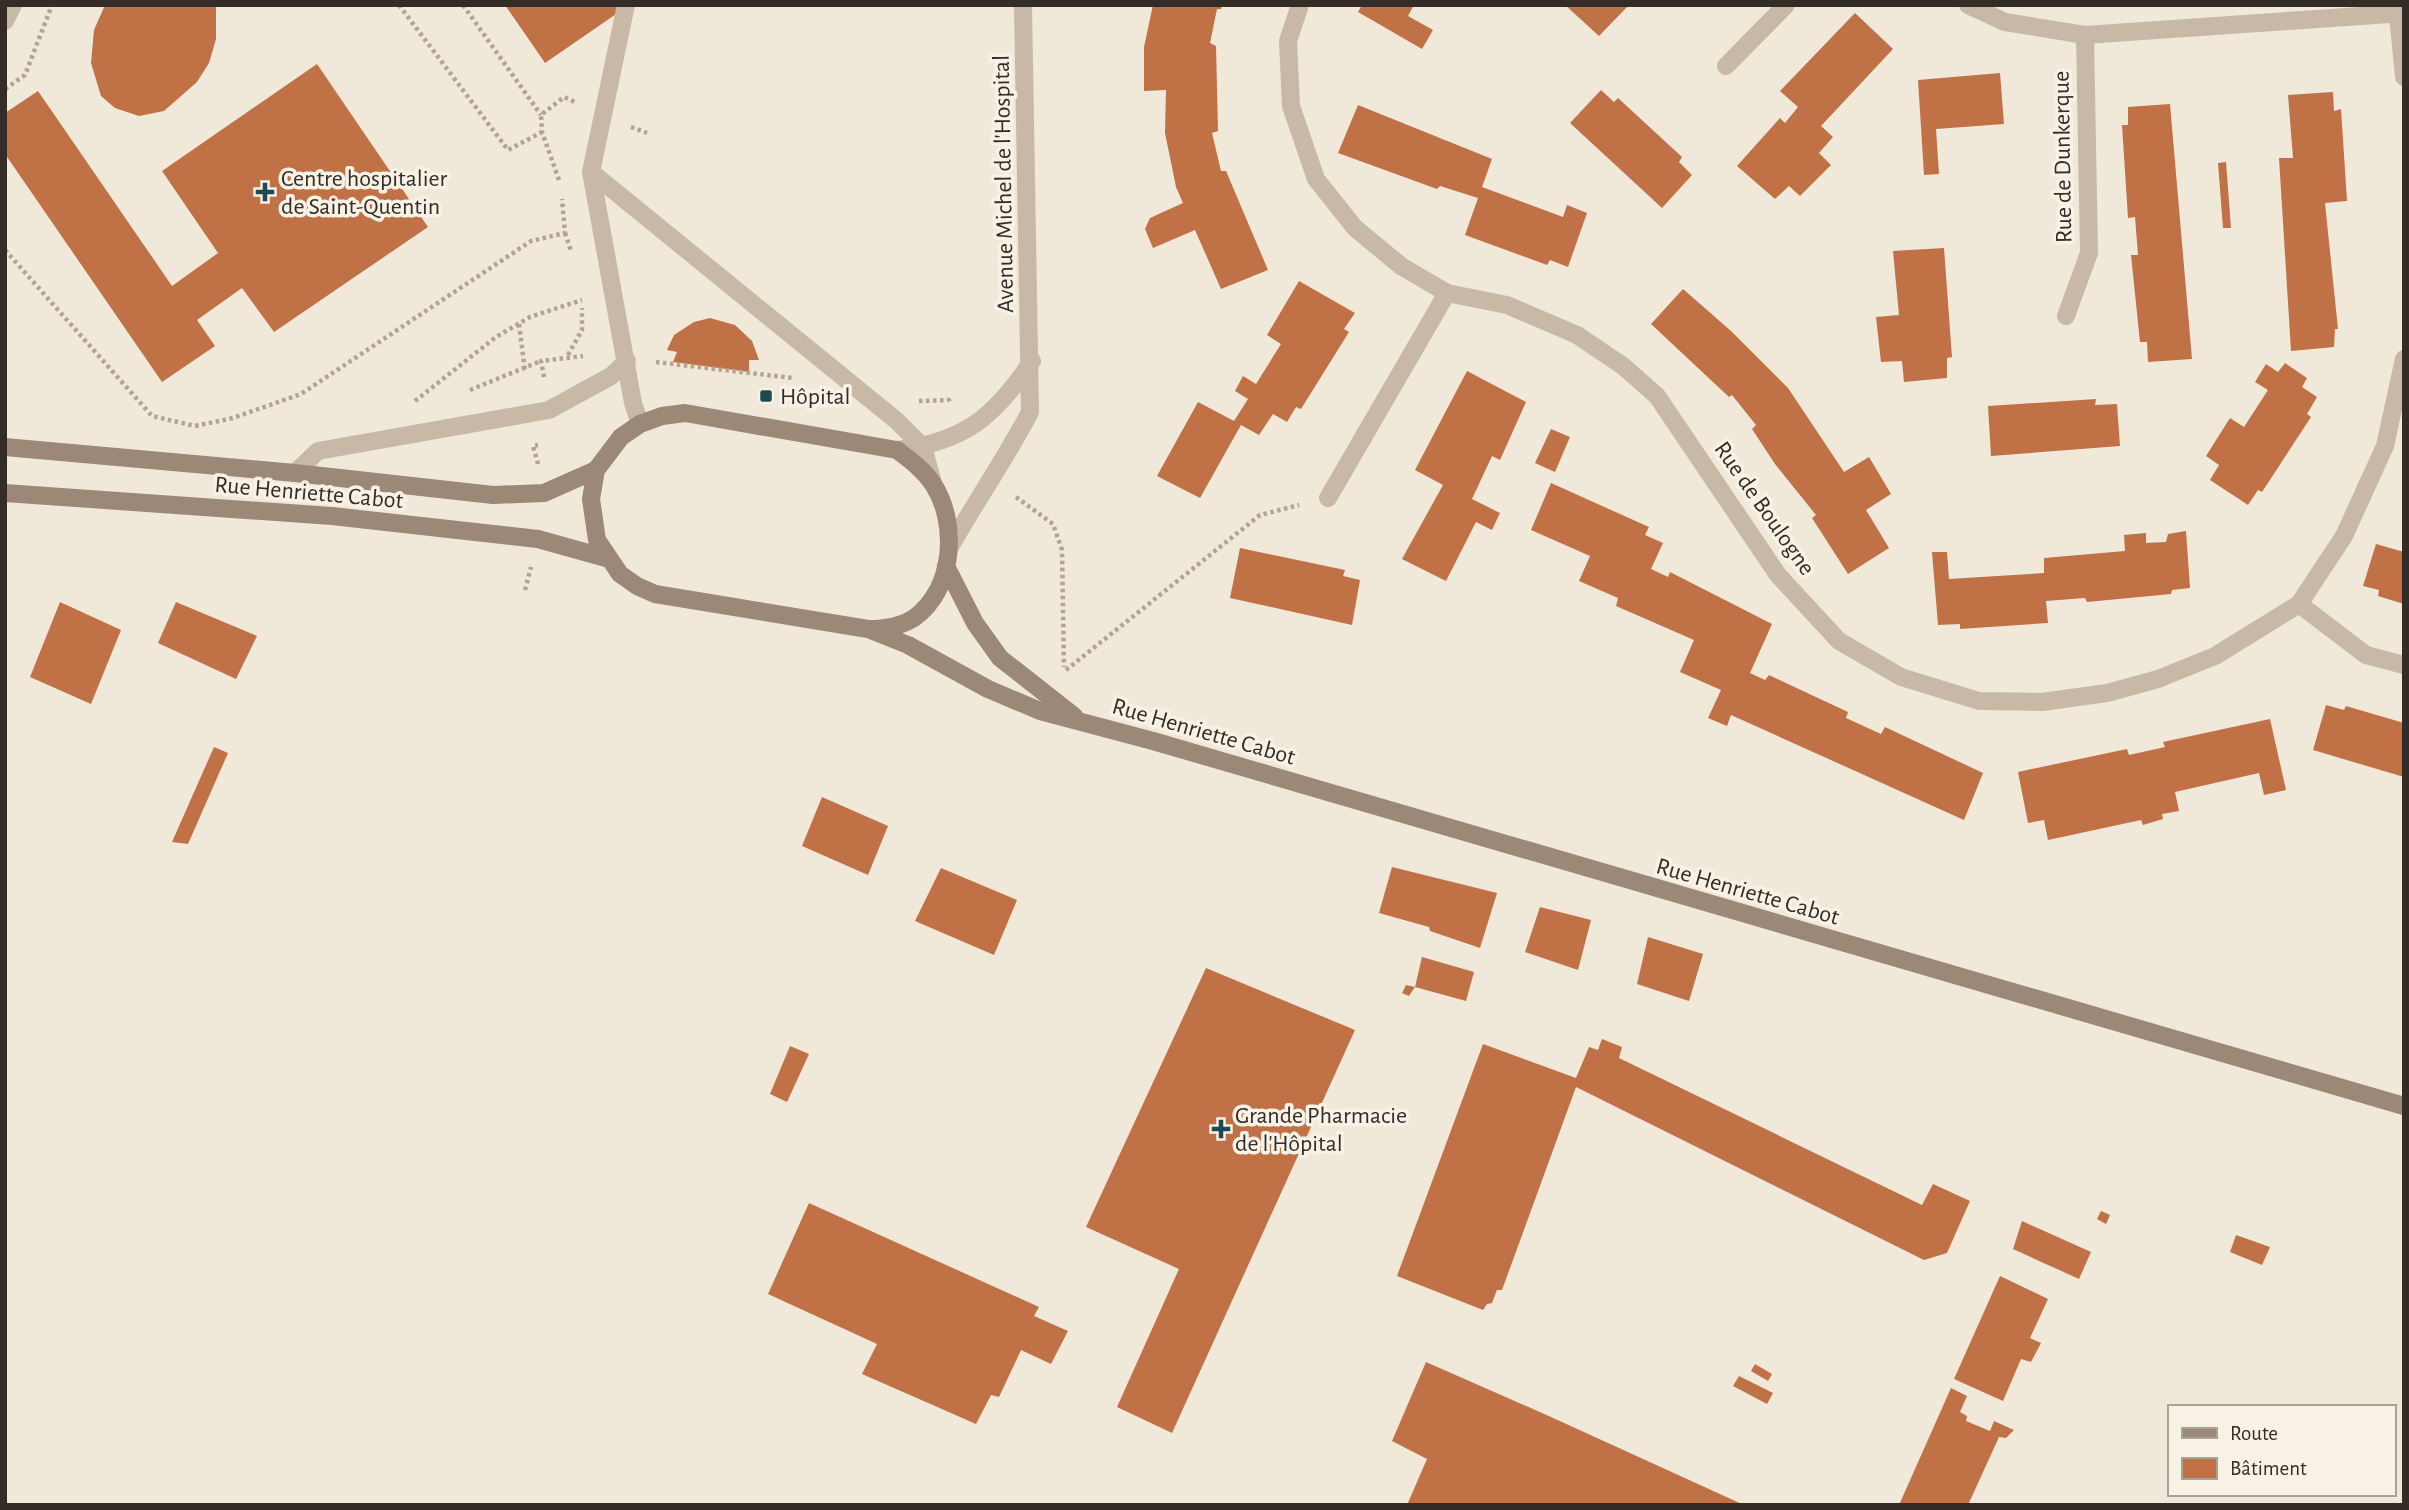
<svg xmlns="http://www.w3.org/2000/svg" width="2409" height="1510" font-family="'Alegreya Sans',sans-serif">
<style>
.building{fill:#c17146}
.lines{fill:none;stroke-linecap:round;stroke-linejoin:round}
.path{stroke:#b3a390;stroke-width:4.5;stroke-dasharray:3.5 3.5;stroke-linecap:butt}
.lane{stroke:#c7b9a6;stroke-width:18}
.street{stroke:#c7b9a6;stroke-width:18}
.secondary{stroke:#9b8877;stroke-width:18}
.poi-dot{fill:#1e4a53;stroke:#f8f1e5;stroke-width:2.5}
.labels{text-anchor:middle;stroke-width:7;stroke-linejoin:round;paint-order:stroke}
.street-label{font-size:24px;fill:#342c27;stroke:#f8f1e5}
.poi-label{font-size:24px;fill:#342c27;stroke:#f8f1e5;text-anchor:start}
</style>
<rect width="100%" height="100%" fill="#f0e8d9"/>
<g class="building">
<path d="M105,5H216V39L209,63L197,82L164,111L139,116L115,108L101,96L91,63L94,30Z"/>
<path d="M505,5H615L619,12L545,63Z"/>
<path d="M1153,5H1222L1221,9H1217L1210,43L1216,46L1218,131L1212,133L1221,171H1226L1268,270L1221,289L1195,230L1153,248L1145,229L1150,218L1183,203L1176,187L1165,133L1166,90L1144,91V47Z"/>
<path d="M1362,5H1414L1408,16L1433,30L1422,49L1358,12Z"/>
<path d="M1565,5H1629L1599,36Z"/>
<path d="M1855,13L1893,49L1821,126L1833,137L1819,153L1831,165L1800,196L1789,186L1775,199L1737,166L1780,118L1785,123L1798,107L1780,91Z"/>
<path d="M317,64L428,227L274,332L242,288L197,320L215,346L162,382L5,154V113L38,91L172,286L218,253L162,171Z"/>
<path d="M2000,73L2004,124L1936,129L1939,174L1924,175L1918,80Z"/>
<path d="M1601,90L1614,102L1618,98L1682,157L1679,162L1692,175L1662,208L1570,123Z"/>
<path d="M2333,92L2334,111L2341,109L2347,201L2325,203L2338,329H2335L2334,347L2291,351L2279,158H2293L2288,95Z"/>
<path d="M2170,104L2192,359L2148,362L2147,342H2140L2131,255H2138L2135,217L2128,218L2122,125H2128V107Z"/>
<path d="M1358,105L1492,159L1482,187L1563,217L1567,205L1587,213L1568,267L1550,260L1547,265L1465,235L1478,198L1440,186L1437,189L1338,153Z"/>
<path d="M2226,162L2231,228H2223L2218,163Z"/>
<path d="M1944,248L1952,357L1947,358V378L1904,382L1902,361L1881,362L1876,317L1899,315L1893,251Z"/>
<path d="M1299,281L1355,313L1344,329L1349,332L1301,409L1296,407L1287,422L1273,414L1259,435L1241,425L1200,498L1157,476L1198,402L1234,421L1248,399L1235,391L1243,376L1256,384L1281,344L1267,335Z"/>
<path d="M1683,289L1731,331L1788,388L1844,472L1869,457L1891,494L1866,510L1889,548L1848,574L1812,518L1816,515L1775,464L1752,429L1756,425L1732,395L1729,397L1651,324Z"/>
<path d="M710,318L735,325L752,341L759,360H749V372L673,362L677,352L667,350L674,335L694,322Z"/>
<path d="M2285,363L2307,378L2302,387L2317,397L2307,414L2311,417L2262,492L2258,490L2248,505L2210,480L2219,465L2206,456L2230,418L2244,427L2268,390L2255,382L2266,364L2278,372Z"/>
<path d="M1467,371L1526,402L1500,460L1492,456L1472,499L1500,513L1492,530L1476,522L1446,581L1402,559L1443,485L1415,470Z"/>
<path d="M2096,399L2095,405L2117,404L2120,446L1991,456L1988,406Z"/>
<path d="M1551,429L1570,437L1555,472L1535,463Z"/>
<path d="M1551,483L1649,527L1645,535L1663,543L1651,569L1668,577L1670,572L1772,624L1750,673L1765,680L1769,675L1848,712L1846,718L1881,734L1885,727L1983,773L1964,820L1731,715L1727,726L1708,718L1721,690L1680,672L1694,640L1616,606L1618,598L1579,581L1590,556L1531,530Z"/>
<path d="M2186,531L2190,588L2172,590L2171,594L2087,602L2085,598L2046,601L2048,623L1960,629V624L1938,625L1932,552H1947L1949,579L2044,573V558L2125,551L2124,535L2146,533V543L2166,542L2168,534Z"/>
<path d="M2376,544L2404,552V604L2378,596L2379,590L2363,586Z"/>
<path d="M1240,548L1345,570L1343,576L1360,580L1352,625L1230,598Z"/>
<path d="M60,602L121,630L91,704L30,677Z"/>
<path d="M176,602L257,636L236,679L158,643Z"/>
<path d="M2326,705L2344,710L2346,706L2404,723V777L2313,750Z"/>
<path d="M2270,719L2286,790L2264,795L2259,773L2175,792L2179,811L2162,814L2163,819L2143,825L2141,820L2048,840L2044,820L2028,823L2018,772L2127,749L2129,755L2165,747L2163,742Z"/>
<path d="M214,747L228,753L188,844L172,842Z"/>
<path d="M822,797L888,826L868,875L802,846Z"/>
<path d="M1392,867L1497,893L1480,948L1430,931L1429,927L1379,913Z"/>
<path d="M941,868L1017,900L994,955L915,921Z"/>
<path d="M1540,907L1591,920L1578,970L1525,952Z"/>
<path d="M1648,937L1703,954L1689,1001L1637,984Z"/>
<path d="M1422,957L1474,972L1466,1001L1415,987Z"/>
<path d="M1206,968L1355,1030L1172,1433L1117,1407L1179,1269L1086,1227Z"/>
<path d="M1406,985L1415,987L1409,996L1402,993Z"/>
<path d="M1602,1039L1622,1047L1619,1058L1922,1205L1933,1184L1970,1201L1947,1253L1924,1260L1576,1087L1502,1290H1497L1492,1303L1487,1304L1483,1310L1397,1276L1483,1044L1576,1078L1589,1047L1598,1050Z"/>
<path d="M790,1046L809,1054L787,1102L770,1094Z"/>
<path d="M809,1203L1039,1307L1034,1316L1068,1331L1051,1364L1021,1350L999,1397L991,1395L976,1424L862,1374L877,1344L768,1294Z"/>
<path d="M2101,1211L2110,1215L2106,1224L2097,1219Z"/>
<path d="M2022,1221L2091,1252L2079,1279L2013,1249Z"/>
<path d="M2236,1235L2270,1247L2262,1265L2230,1252Z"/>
<path d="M2000,1276L2048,1299L2030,1338L2041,1343L2031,1362L2021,1359L2003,1401L1954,1379Z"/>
<path d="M1426,1362L1551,1417L1744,1505H1407L1427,1459L1392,1441Z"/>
<path d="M1755,1364L1772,1374L1768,1381L1751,1371Z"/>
<path d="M1739,1376L1773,1393L1767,1404L1733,1386Z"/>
<path d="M1951,1388L1967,1396L1960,1412L1967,1416L1966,1421L1990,1431L1994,1421L2014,1430L2006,1438L1999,1437L1968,1505H1899Z"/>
</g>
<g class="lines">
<g class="path">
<path d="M399,5L508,150L542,132"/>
<path d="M463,5L541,115"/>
<path d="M5,89L25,75L52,5"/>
<path d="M631,127L647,133"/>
<path d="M559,180L542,132L541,115L564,97L575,102"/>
<path d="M565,233L571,251"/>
<path d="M5,250L152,416L195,426L233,418L301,394L531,241L565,233L562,199"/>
<path d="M519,324L525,371"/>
<path d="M568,355L582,330V308"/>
<path d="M656,362L793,378"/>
<path d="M544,377L541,361L583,356"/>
<path d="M470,390L541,361"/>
<path d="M415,401L496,337L530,317L582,300"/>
<path d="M919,401L949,400L950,403"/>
<path d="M538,464L533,446L538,445"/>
<path d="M1016,497L1053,524L1062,550L1064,667"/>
<path d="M525,590L531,567"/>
<path d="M1066,670L1260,515L1299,505"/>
</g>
<g class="lane">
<path d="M5,21L13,5"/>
<path d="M591,172L626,5"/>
<path d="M640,424L633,403L591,172L897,421L923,447L933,483"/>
<path d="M295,473L318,451L549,410L611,376L627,361"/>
</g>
<g class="street">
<path d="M1300,5L1288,41L1291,106L1316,179L1355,228L1401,266L1447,293L1507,305L1577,335L1623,366L1657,396L1778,575L1839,641L1901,677L1979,701L2042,702L2107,693L2158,679L2215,656L2299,604L2344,536L2385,446L2404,359"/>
<path d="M1968,5L2005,22L2085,35L2404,13"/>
<path d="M2397,5L2404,77"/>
<path d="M1726,66L1786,5"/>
<path d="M2066,316L2089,253L2085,35"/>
<path d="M897,450C965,442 995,416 1032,361"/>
<path d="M1328,498L1447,293"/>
<path d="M950,547C976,501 1006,458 1030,412L1023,5"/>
<path d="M2299,604L2366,655L2404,665"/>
</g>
<g class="secondary">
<path d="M5,447L295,473L493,495L544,493L596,470"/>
<path d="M5,493L332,516L538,539L606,558"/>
<path d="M946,566L975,623L1000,658L1074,716"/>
<path d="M868,629C884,629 900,627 914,618C955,589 958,522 933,484C924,470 910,460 897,450L685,413L662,416L640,424L621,437L596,470L591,499L597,540L620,574L637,586L655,594L868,629L908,645L988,689L1040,711L1153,741L2404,1106"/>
</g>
</g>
<g class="poi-dot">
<path d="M261.5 181.5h7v7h7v7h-7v7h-7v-7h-7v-7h7z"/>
<rect x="759" y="389" width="14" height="14" rx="3.5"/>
<path d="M1217.5 1118.5h7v7h7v7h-7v7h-7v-7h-7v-7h7z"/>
</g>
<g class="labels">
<g class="street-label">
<text transform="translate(2062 157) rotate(-91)" y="8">Rue de Dunkerque</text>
<text transform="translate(1003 184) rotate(-91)" y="8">Avenue Michel de l'Hospital</text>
<text transform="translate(309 492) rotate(5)" y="8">Rue Henriette Cabot</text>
<text transform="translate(1765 508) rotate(55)" y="8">Rue de Boulogne</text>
<text transform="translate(1204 731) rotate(16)" y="8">Rue Henriette Cabot</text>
<text transform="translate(1748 891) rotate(16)" y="8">Rue Henriette Cabot</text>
</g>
<g class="poi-label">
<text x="281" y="186">Centre hospitalier<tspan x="281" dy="28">de Saint-Quentin</tspan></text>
<text x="780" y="404">Hôpital</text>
<text x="1235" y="1123">Grande Pharmacie<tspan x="1235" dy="28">de l'Hôpital</tspan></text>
</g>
</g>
<rect width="2409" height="1510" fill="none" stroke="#342c27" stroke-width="14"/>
<rect x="2168" y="1405" width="228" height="91" fill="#f8f1e5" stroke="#aaa299" stroke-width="2"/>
<rect x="2182" y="1428" width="35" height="10" fill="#9b8877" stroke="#aaa299" stroke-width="2"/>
<text x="2230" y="1440" font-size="21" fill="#342c27">Route</text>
<rect x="2182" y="1458" width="35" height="21" fill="#c17146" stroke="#aaa299" stroke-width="2"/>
<text x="2230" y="1475" font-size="21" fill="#342c27">Bâtiment</text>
</svg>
